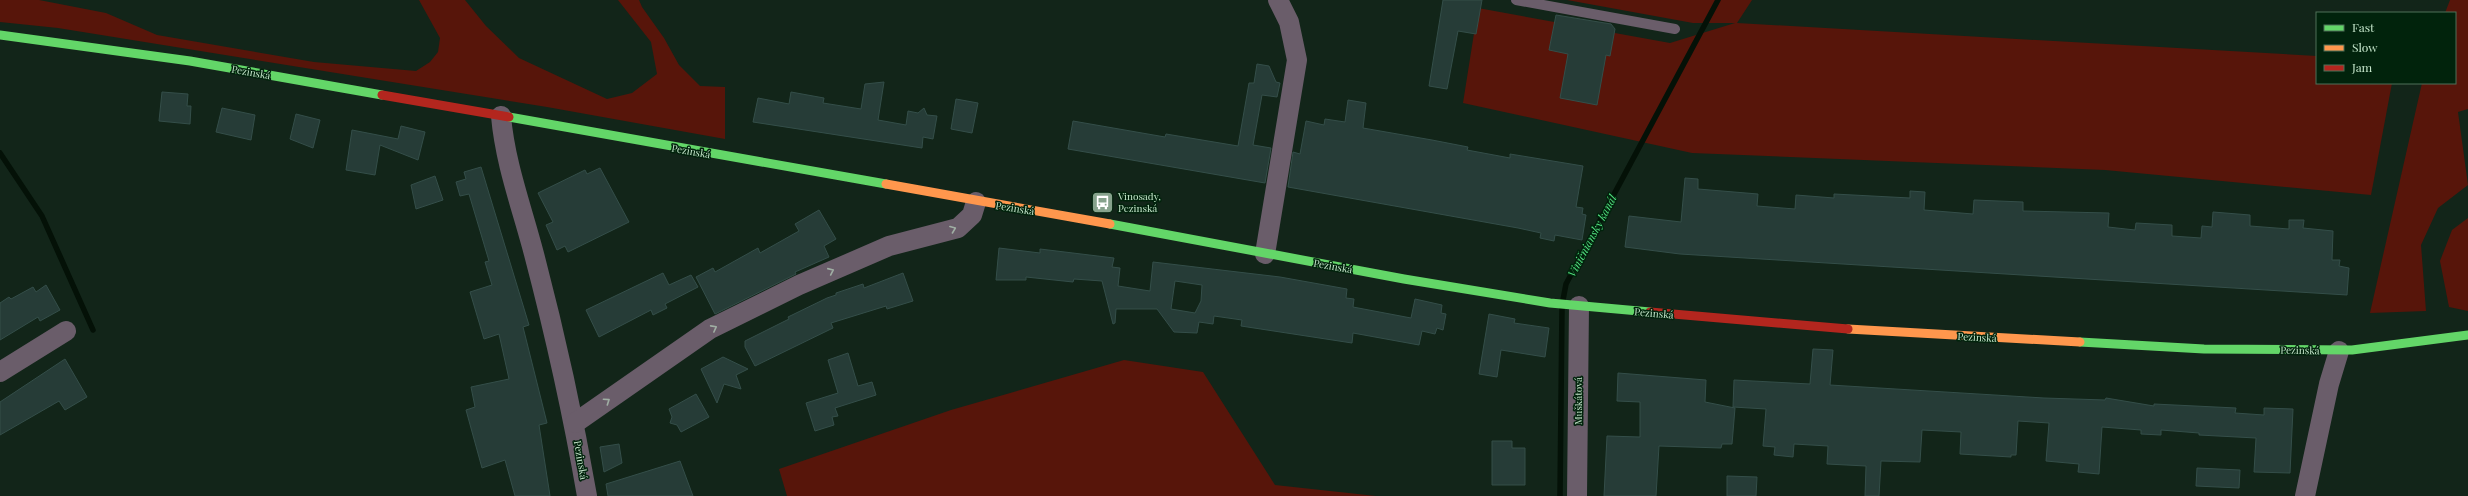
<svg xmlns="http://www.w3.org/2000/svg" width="2468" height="496" font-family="'Playfair Display',serif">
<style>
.green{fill:#57150a}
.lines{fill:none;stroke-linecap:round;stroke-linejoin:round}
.stream{stroke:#041107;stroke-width:5.5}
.building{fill:#263c37;stroke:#344e49;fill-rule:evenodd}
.lane{stroke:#6a5d6a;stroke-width:10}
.street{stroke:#6a5d6a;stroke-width:20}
.fast{stroke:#63d668;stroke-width:9}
.slow{stroke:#ff974d;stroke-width:9}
.jam{stroke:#b3261e;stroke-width:9}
.oneway{stroke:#a0afa4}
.labels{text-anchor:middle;stroke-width:3;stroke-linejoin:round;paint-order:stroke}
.street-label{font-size:10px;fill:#c4e5ca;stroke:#01230c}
.poi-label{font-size:10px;fill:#c4e5ca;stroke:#01230c;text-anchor:start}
.water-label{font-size:11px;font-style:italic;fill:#54e683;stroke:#01230c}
</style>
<rect width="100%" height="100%" fill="#122519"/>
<g class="green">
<path d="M0,0H39L106,13L157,35L314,62L416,71L430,62L438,52L440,38L419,0H465L486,26L519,58L607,99L632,93L657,74L651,42L618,0H639L642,7L664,38L679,65L700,86L725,87V139L547,107L58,28L0,22Z"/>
<path d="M1567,0H1752L1737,23L2317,56V83H2392L2371,195L2105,170L1692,153L1463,103L1478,8L1670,43L1735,23H1693Z"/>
<path d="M2450,0H2468V109L2458,112L2468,185L2438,208L2421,245L2426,311L2370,313L2422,83H2455V13H2445Z"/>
<path d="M2468,218V311L2449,307L2440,261L2452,230Z"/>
<path d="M1124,360L1203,372L1275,485L1376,496H787L779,469L951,410Z"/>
</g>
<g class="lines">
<g class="stream">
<path d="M0,153L42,216L93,330"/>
<path d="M1563,300L1566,284L1718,0"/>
<path d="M1560,496L1562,308"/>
</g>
</g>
<g class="building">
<path d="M1443,0H1482L1476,34L1458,31L1447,89L1429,86Z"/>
<path d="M1556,15L1611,24L1615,29L1610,56L1606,55L1597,105L1560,98L1568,54L1549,50Z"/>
<path d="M1257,64L1269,66L1276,82L1280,83L1277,97L1262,95L1253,145L1271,148L1265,183L1068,149L1073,121L1165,137L1166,134L1238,146L1249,83H1254Z"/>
<path d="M884,82L878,120L906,125L908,111L918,113L924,108L927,115L937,116L933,139L923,137L922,148L753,122L758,98L789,104L791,92L824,98L823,103L861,109L865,84Z"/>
<path d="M162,92L188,94L187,106H191L190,124L159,121Z"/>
<path d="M956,99L978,103L972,133L951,129Z"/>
<path d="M1348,100L1366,103L1363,128L1432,140L1468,147L1467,150L1510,158V154L1583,166L1576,207L1583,208L1582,214L1586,215L1582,240L1555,235L1554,241L1540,238L1541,233L1518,228L1288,187L1293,152L1300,154L1306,121L1324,125L1325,119L1345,122Z"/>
<path d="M222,108L255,115L251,140L216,132Z"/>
<path d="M296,114L320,120L313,148L290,139Z"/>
<path d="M401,126L425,132L418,160L380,145L375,175L346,170L352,130L398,139Z"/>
<path d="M481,167L529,325L523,327L547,423L539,425L550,496H515L505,460L482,468L466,410L475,407L471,387L509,379L499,334L484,339L470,292L492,285L485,262L489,261L469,194L460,196L456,182L466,179L464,172Z"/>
<path d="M600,168L629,222L568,252L565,246L557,250L546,225L553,222L538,193L585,170L587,174Z"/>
<path d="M435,176L443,200L416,209L411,185Z"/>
<path d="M1685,178L1698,179V189L1758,194L1757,206L1795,209L1796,195L1834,198V194L1910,198V191L1925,192L1924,210L1973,214L1974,200L2023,202V211L2109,213L2108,227L2135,230L2136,223L2172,225V236L2201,238L2202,226L2212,227L2213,212L2250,215V226L2289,229V220H2304L2303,228L2333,231L2332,260H2340L2339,266L2349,268L2347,295L1680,254L1625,247L1629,216L1681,222Z"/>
<path d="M819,210L836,239L824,246L829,257L795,272L796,274L715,314L696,277L713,268L715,272L758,248L760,253L799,231L795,224Z"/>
<path d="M999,248L1040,253V249L1114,258L1112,267L1120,268L1118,286L1150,291L1153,262L1280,277L1347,289L1346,298L1354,299L1353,307L1411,318L1415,299L1442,305L1441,313L1446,314L1443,330L1437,328L1435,334L1422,331L1419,345L1353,333L1352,343L1241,326L1242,320L1214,316L1213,324L1199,322L1197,333L1174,332L1157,309H1116L1115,323L1113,324L1102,281L1074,279L1073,282L1026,277V280H996ZM1175,281L1202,285L1201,301L1195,313L1171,309Z"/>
<path d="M663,273L669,285L691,275L698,287L665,304L667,308L653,315L651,310L599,337L586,310Z"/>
<path d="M903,273L913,301L887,309L886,306L831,323L833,328L755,366L745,347V341L789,319L788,317L827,298L836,295V293L863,284L864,288Z"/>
<path d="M46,285L60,310L40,321L38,317L0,340V303L9,297L11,299L33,287L36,292Z"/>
<path d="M1489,314L1515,319L1514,323L1549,328L1545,357L1501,350L1497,377L1479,374Z"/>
<path d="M1813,349L1833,350L1830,385L2044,398L2105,400L2106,398L2154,406V404L2236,408L2235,413L2264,415V408L2293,409L2290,473L2254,472L2256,438L2199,435V433L2161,430V435L2141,434V430L2102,427L2099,474L2078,472L2079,464L2046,461L2049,423L2018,421L2016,455H2011V457L1960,454L1961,432L1922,430L1920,462L1881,461L1879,496H1865L1866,466L1827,464L1828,446L1794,444L1793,457L1774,455L1775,447L1763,446L1766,409L1733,407L1734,380L1810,384Z"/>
<path d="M848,353L858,386L872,382L876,395L835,408L838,416L832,417L834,425L815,431L806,403L838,393L828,360Z"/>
<path d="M723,357L748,369L736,375L741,389L724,384L717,403L701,369Z"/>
<path d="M65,359L87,397L65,410L59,401L0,435V402Z"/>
<path d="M1618,373L1706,380L1705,402L1735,408L1732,444H1722L1721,448L1659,446L1656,496H1604L1607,436L1640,437V402L1617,401Z"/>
<path d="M696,394L709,417L681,432L677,425L670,423L672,417L669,409Z"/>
<path d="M1492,441H1512V448H1525V485H1492Z"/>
<path d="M619,444L622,463L604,472L600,447Z"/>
<path d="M680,461L693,496H608L606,484Z"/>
<path d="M2197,468L2240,470L2239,488L2196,486Z"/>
<path d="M1727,476L1757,477L1756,496H1727Z"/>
</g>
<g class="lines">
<path class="lane" d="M1516,0L1675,29"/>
<g class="street">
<path d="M501,116C505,163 522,208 534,254C555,334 573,415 587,496"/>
<path d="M1265,254L1297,60L1289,22L1278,0"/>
<path d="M0,372L66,331"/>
<path d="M575,423L710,329L799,285L889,246L958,228L972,215L976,202"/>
<path d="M1577,496L1579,306"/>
<path d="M2305,496L2329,384L2339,351"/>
</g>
<g class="fast">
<path d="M0,35L190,61L382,95"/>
<path d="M509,117L886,184"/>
<path d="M1110,224L1404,279L1550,303L1650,312"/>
<path d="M2080,342L2204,349L2352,350L2468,335"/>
</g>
<g class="slow">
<path d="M886,184L1110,224"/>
<path d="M1848,329L2080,342"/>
</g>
<g class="jam">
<path d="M382,95L509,117"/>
<path d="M1650,312L1848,329"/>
</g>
</g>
<defs><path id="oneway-chevron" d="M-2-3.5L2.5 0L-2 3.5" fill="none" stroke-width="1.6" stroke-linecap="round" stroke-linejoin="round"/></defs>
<g class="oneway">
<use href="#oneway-chevron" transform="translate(953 229) rotate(-21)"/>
<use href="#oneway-chevron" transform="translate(831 271) rotate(-24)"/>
<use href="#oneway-chevron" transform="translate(714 328) rotate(-28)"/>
<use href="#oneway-chevron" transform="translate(607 401) rotate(-34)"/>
</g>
<defs>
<symbol id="bus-square" viewBox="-11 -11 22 22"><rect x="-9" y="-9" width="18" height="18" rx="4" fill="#86a28c" stroke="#01230c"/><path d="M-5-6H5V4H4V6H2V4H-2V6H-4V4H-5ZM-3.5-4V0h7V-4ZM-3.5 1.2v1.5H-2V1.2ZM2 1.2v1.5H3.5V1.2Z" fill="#fff"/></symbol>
</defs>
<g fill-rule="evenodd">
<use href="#bus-square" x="1090" y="190" width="25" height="25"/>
</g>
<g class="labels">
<g class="street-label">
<text transform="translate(251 72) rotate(10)" y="4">Pezinská</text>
<text transform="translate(691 151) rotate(10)" y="4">Pezinská</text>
<text transform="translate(1015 208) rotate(9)" y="4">Pezinská</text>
<text transform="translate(1333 266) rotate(10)" y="4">Pezinská</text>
<text transform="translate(1654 313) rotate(5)" y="4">Pezinská</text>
<text transform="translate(1977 337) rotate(3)" y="4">Pezinská</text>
<text transform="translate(2300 350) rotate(1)" y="4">Pezinská</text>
<text transform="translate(1578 401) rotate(-90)" y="4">Muškátová</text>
<text transform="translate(581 460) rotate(80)" y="4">Pezinská</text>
</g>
<g class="poi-label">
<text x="1118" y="200">Vinosady,<tspan x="1118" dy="12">Pezinská</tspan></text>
</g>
<g class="water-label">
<text transform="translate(1592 236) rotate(-62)" y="4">Viničniansky kanál</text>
</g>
</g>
<rect x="2316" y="12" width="140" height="72" fill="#01230c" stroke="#4f7158"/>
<rect x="2324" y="25" width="20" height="6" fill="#63d668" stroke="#4f7158"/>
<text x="2352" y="32" font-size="12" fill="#c4e5ca">Fast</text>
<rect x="2324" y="45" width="20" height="6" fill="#ff974d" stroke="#4f7158"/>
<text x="2352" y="52" font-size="12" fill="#c4e5ca">Slow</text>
<rect x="2324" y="65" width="20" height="6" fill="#b3261e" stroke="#4f7158"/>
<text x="2352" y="72" font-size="12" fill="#c4e5ca">Jam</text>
</svg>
